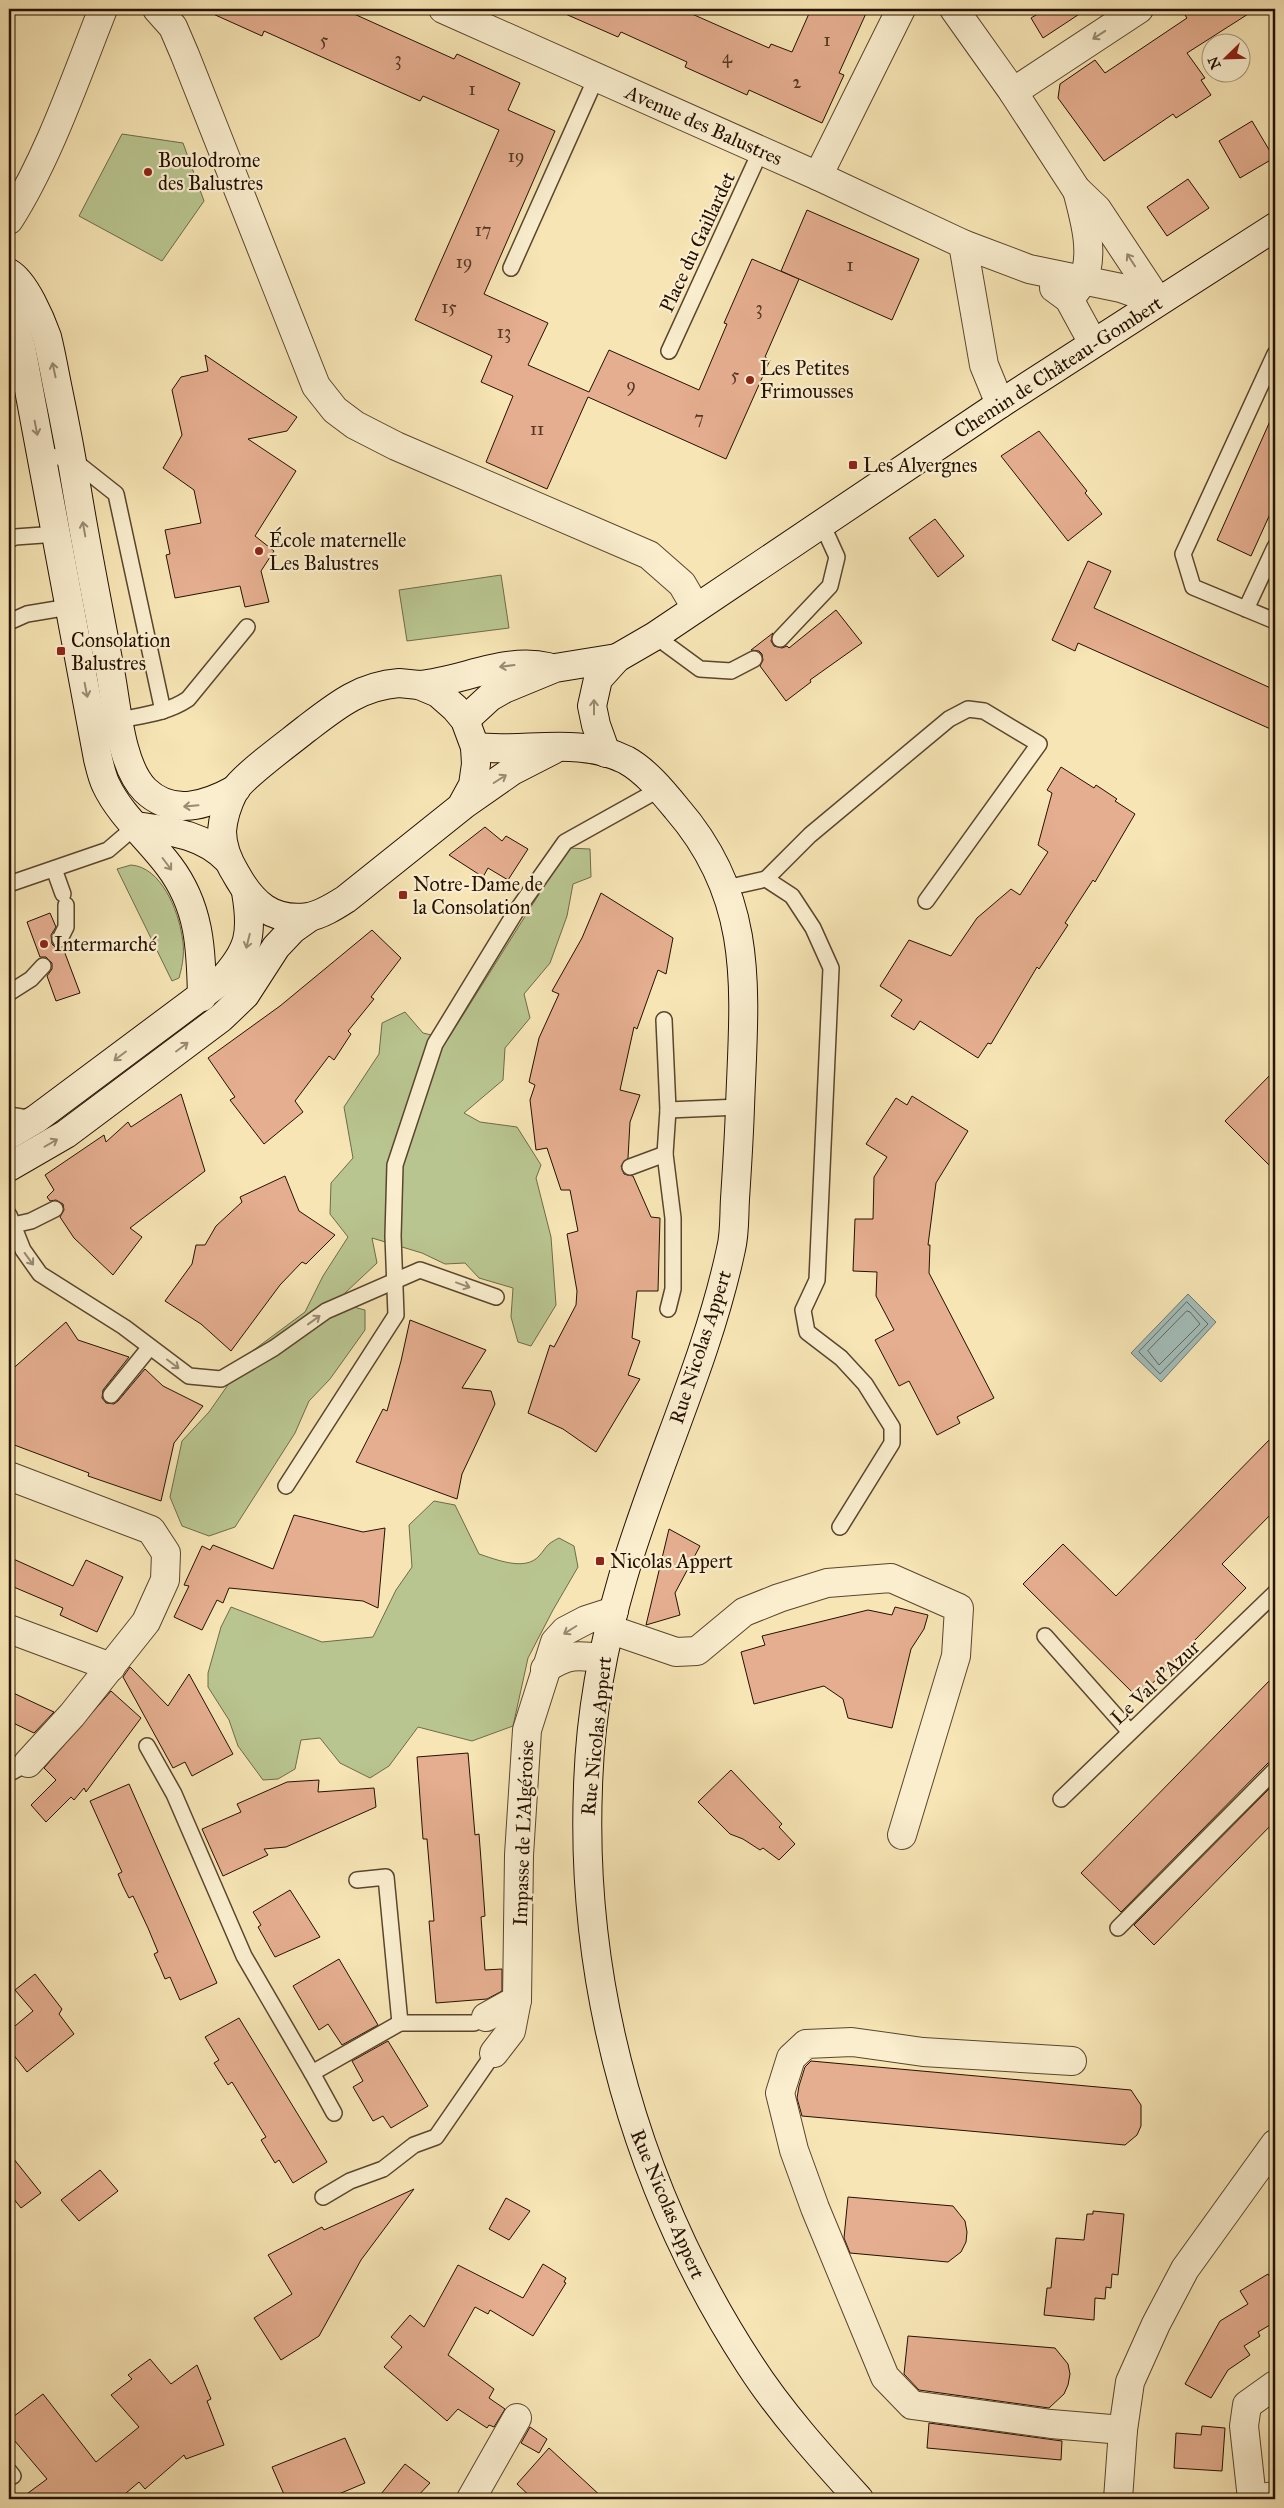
<svg xmlns="http://www.w3.org/2000/svg" width="1284" height="2508" font-family="'IM FELL Great Primer',serif">
<style>
.green{fill:#b9c590;stroke:#6e6b48}
.water{fill:#a2bcb9;stroke:#70786f}
.lines{fill:none;stroke-linecap:round;stroke-linejoin:round}
.shore{stroke:#63665c;stroke-width:1}
.building{fill:#e5ae90;stroke:#241100}
.lane-casing{stroke:#59462d;stroke-width:18}
.street-casing{stroke:#59462d;stroke-width:30}
.secondary-casing{stroke:#241100;stroke-width:30}
.lane{stroke:#faeecf;stroke-width:15}
.street{stroke:#faeecf;stroke-width:28}
.secondary{stroke:#faeecf;stroke-width:28}
.oneway{stroke:#9a8b72}
.poi-dot{fill:#8f2418;stroke:#faeecf;stroke-width:2}
.labels{text-anchor:middle;stroke-width:4.5;stroke-linejoin:round;paint-order:stroke}
.number-label{font-size:18px;fill:#543824}
.street-label{font-size:20px;fill:#241100;stroke:#faeecf}
.poi-label{font-size:20px;fill:#241100;stroke:#faeecf;text-anchor:start}
</style>
<rect width="100%" height="100%" fill="#f7e5b5"/>
<filter id="stains"><feTurbulence type="fractalNoise" baseFrequency=".004" numOctaves="4"/><feColorMatrix values="0 0 0 0 .2 0 0 0 0 .09 0 0 0 0 .02 0 0 0 .5 -.17"/></filter>
<radialGradient id="worn" r=".72"><stop offset=".6" stop-color="#630" stop-opacity="0"/><stop offset="1" stop-color="#630" stop-opacity=".3"/></radialGradient>
<g class="green">
<path d="M122,134L183,143L204,201L162,261L79,216Z"/>
<path d="M501,575L509,628L407,641L399,590Z"/>
<path d="M568,848L590,849L591,877L573,884L567,916L550,963L524,994L530,1018L505,1048L503,1080L464,1113L480,1122L517,1127L541,1165L536,1178L551,1237L556,1305L531,1346L518,1342L511,1317L513,1288L479,1278L465,1263L445,1264L422,1253L372,1238L377,1263L345,1293L357,1308L365,1310V1330L330,1379L309,1401L295,1433L235,1527L209,1536L182,1526L170,1497L182,1441L209,1412L251,1352L305,1312L323,1276L348,1237L330,1214L331,1183L353,1158L344,1107L379,1054L382,1023L405,1012L423,1033L448,1039Z"/>
<path d="M131,865C161,867 178,910 182,936C185,950 183,964 179,978L172,981L117,869Z"/>
<path d="M434,1501L455,1505L479,1554C495,1559 525,1572 539,1556C548,1546 545,1545 559,1538L574,1546L578,1567L553,1610L528,1658L513,1726L472,1741L418,1727L389,1766L370,1778L340,1763L320,1738L301,1740L295,1769L278,1779L263,1780L238,1746L229,1720L208,1687V1673L221,1627L231,1607L322,1642L373,1637L396,1590L412,1567L409,1525Z"/>
</g>
<path class="water" d="M1188,1294L1216,1322L1161,1382L1131,1353Z"/>
<g class="lines">
<g class="shore">
<path d="M1187,1302L1208,1324L1160,1374L1139,1352Z"/>
<path d="M1187,1311L1190,1312L1200,1324L1159,1365L1148,1351Z"/>
</g>
</g>
<g class="building">
<path d="M202,9H343L454,59L457,54L520,83L508,110L555,131L484,294L548,323L528,365L589,392L609,350L699,390L727,324L724,323L752,259L799,279L765,357L770,360L726,459L588,397L547,489L486,462L513,396L481,382L492,356L415,320L499,130L423,96L420,101L264,31L262,36Z"/>
<path d="M554,9H694L692,14L769,48L771,44L792,52L811,9H868L839,73L844,75L822,123L749,90L747,95L685,67L687,62L621,32L618,37Z"/>
<path d="M1046,9H1087L1043,38L1031,18Z"/>
<path d="M1181,9H1256L1187,53L1205,78L1201,80L1211,95L1176,118L1173,114L1104,161L1058,98L1060,84L1095,60L1105,73L1187,18Z"/>
<path d="M1252,121L1274,158L1240,178L1219,141Z"/>
<path d="M1188,179L1209,208L1167,236L1147,207Z"/>
<path d="M807,210L919,259L892,320L781,271Z"/>
<path d="M205,355L297,417L287,431L248,439L296,471L255,536L274,551L261,571L269,602L245,607L240,586L175,598L166,555L170,554L165,530L201,523L194,490L163,468L182,435L172,390L181,377L208,371Z"/>
<path d="M1275,410V503L1251,556L1217,540Z"/>
<path d="M1039,431L1087,491L1085,493L1102,514L1068,541L1001,456Z"/>
<path d="M935,519L964,556L938,577L909,538Z"/>
<path d="M1088,561L1111,571L1094,608L1275,690V731L1078,643L1075,651L1052,640Z"/>
<path d="M836,610L862,643L810,680L811,682L786,701L760,666L763,660L762,654L759,651L751,650L773,633L771,641L774,646L782,648L787,646L789,648Z"/>
<path d="M1061,767L1094,788L1096,785L1117,799L1115,801L1135,814L1095,882L1093,880L1065,923L1068,925L1039,969L1037,967L991,1044L988,1043L978,1058L920,1021L914,1030L891,1016L902,1000L880,986L909,940L951,956L977,918L1011,889L1020,895L1048,852L1038,845L1052,793L1047,790Z"/>
<path d="M485,827L502,841L506,836L528,849L508,880L488,868L483,877L449,855Z"/>
<path d="M601,893L673,938L666,974L658,970L637,1029L634,1027L620,1090L640,1095L630,1122L628,1158L621,1166L624,1174L633,1176L651,1217L660,1218L658,1291H637L632,1338L640,1341L628,1375L640,1379L596,1452L563,1429L528,1413L550,1345L554,1347L576,1305L577,1291L567,1234L578,1231L570,1190H561L547,1148L536,1150L530,1100L535,1085L529,1082L539,1038L559,994L552,991L582,938Z"/>
<path d="M50,913L56,927L51,935L52,944L56,948H63L80,993L56,1001L47,976L52,969V963L46,957H40L27,922Z"/>
<path d="M372,930L401,958L371,997L374,999L348,1031L351,1034L334,1060L329,1056L295,1101L303,1112L264,1144L230,1100L235,1097L208,1058L280,1006Z"/>
<path d="M1275,1070V1171L1225,1121Z"/>
<path d="M181,1094L205,1171L130,1228L142,1237L113,1275L74,1238L60,1217L64,1210L63,1204L56,1200L50,1201L47,1197L54,1190L45,1175L104,1135L106,1142L128,1122L131,1127Z"/>
<path d="M912,1096L968,1131L936,1183L928,1245H930L929,1273L994,1398L957,1417L960,1423L937,1435L909,1381L899,1386L875,1340L894,1330L876,1296L877,1272L853,1271L855,1219H873L874,1177L887,1157L866,1144L896,1098L907,1105Z"/>
<path d="M285,1176L299,1211L335,1235L306,1264L302,1262L280,1285L231,1351L201,1324L165,1301L192,1264L196,1245H205L216,1226L242,1202L240,1197Z"/>
<path d="M410,1320L486,1350L462,1388L491,1391L495,1404L462,1474L457,1499L356,1462L383,1409L387,1411L401,1361Z"/>
<path d="M66,1322L78,1340L129,1357L103,1390L102,1398L106,1403L114,1404L118,1401L145,1369L163,1386L203,1406L174,1443L161,1501L88,1476L89,1473L9,1443V1372Z"/>
<path d="M1275,1434V1510L1222,1564L1246,1588L1138,1698L1023,1584L1063,1544L1116,1596Z"/>
<path d="M294,1515L363,1532L385,1528L378,1608L363,1601L229,1588L223,1603L217,1600L202,1630L174,1617L189,1586L184,1585L202,1546L210,1550L213,1545L273,1569Z"/>
<path d="M669,1529L700,1546L675,1593L680,1615L646,1625Z"/>
<path d="M9,1557L73,1586L86,1560L123,1577L97,1632L60,1615L63,1608L9,1585Z"/>
<path d="M895,1607L928,1615L924,1629L911,1649L892,1728L848,1718L843,1699L824,1686L754,1704L741,1652L765,1645L762,1636L868,1610L892,1615Z"/>
<path d="M130,1667L168,1706L189,1674L233,1754L192,1776L185,1762L173,1768L123,1677Z"/>
<path d="M1275,1675V1761L1268,1763L1121,1912L1081,1873Z"/>
<path d="M9,1691L54,1712L34,1733L9,1721Z"/>
<path d="M111,1691L141,1718L86,1792L84,1788L74,1800L71,1797L46,1822L31,1805L56,1780L44,1768Z"/>
<path d="M468,1753L475,1835L479,1834L481,1860L485,1916L481,1917L485,1970L502,1969V1991L487,1999L436,2003L429,1921H434L427,1839H423L417,1757Z"/>
<path d="M731,1770L782,1824L779,1827L795,1844L779,1860L763,1848L760,1850L743,1839L730,1834L698,1802Z"/>
<path d="M319,1780L318,1792L374,1788L376,1807L286,1847L264,1849L268,1855L223,1876L202,1829L241,1812L237,1804L287,1782Z"/>
<path d="M1275,1783V1821L1154,1945L1134,1925Z"/>
<path d="M129,1784L217,1983L180,2000L170,1977L165,1979L160,1967L154,1954L158,1952L148,1928L133,1896L129,1898L123,1886L118,1874L122,1872L90,1801Z"/>
<path d="M290,1890L320,1937L275,1957L258,1927L261,1925L253,1912Z"/>
<path d="M339,1959L378,2025L342,2045L328,2024L319,2030L293,1986Z"/>
<path d="M35,1974L62,2009L59,2014L74,2034L27,2072L9,2049V2031L33,2011L15,1990Z"/>
<path d="M239,2018L327,2162L293,2183L279,2160L275,2163L261,2140L266,2137L232,2082L228,2085L214,2063L219,2060L205,2037Z"/>
<path d="M388,2041L428,2106L391,2128L383,2116L373,2121L353,2087L363,2081L352,2061Z"/>
<path d="M811,2061L1131,2090L1141,2105V2126L1137,2135L1125,2145L802,2116L797,2098L799,2086L805,2067Z"/>
<path d="M9,2153L41,2193L21,2208L9,2193Z"/>
<path d="M100,2170L118,2191L79,2221L61,2200Z"/>
<path d="M414,2189L361,2260L319,2336L281,2360L254,2318L292,2294L268,2255L322,2227L324,2230Z"/>
<path d="M848,2197L953,2206L965,2221L967,2232L966,2242L961,2252L948,2262L850,2253L844,2238Z"/>
<path d="M506,2198L530,2211L509,2240L489,2229Z"/>
<path d="M1093,2211L1124,2214L1118,2275L1112,2274L1111,2288L1106,2287L1105,2299L1095,2298L1094,2320L1044,2315L1047,2288H1051L1056,2238L1084,2240L1087,2214H1093Z"/>
<path d="M543,2264L566,2278L564,2282L566,2283L533,2336L490,2310L488,2314L475,2307L448,2355L494,2389L489,2398L505,2409L494,2427L489,2425L487,2428L458,2409L447,2421L384,2367L402,2347L391,2337L410,2315L424,2327L458,2265L523,2298Z"/>
<path d="M1268,2274L1275,2286V2322L1258,2332L1260,2336L1244,2346L1250,2355L1228,2370L1211,2398L1185,2384L1220,2321L1248,2304L1240,2291Z"/>
<path d="M908,2336L1055,2348L1068,2364L1070,2374L1068,2385L1064,2394L1049,2408L919,2390L904,2374Z"/>
<path d="M150,2359L171,2384L197,2365L211,2399L207,2401L224,2445L186,2459L184,2455L145,2489L139,2482L119,2499H20L47,2479L9,2434V2420L43,2394L96,2462L139,2427L111,2395L132,2379L128,2375Z"/>
<path d="M929,2423L1062,2441L1061,2460L927,2448Z"/>
<path d="M1202,2426L1225,2428L1222,2471L1174,2468L1176,2433L1201,2435Z"/>
<path d="M530,2427L547,2439L539,2453L521,2443Z"/>
<path d="M345,2438L365,2483L327,2499H286L272,2467Z"/>
<path d="M549,2448L604,2499H533L517,2484Z"/>
<path d="M405,2464L430,2483L415,2499H377Z"/>
</g>
<g class="lines">
<defs>
<g id="lane">
<path d="M511,268L596,78"/>
<path d="M669,351L761,150"/>
<path d="M1275,354L1183,554L1193,587L1275,621"/>
<path d="M41,454L73,460L116,494L163,711"/>
<path d="M9,540L15,537L57,534L60,538"/>
<path d="M1246,609L1275,547"/>
<path d="M9,622L27,614L75,606"/>
<path d="M655,636L700,669L731,671L754,659"/>
<path d="M780,639L830,586L837,557L822,524"/>
<path d="M119,720C144,715 167,713 188,699L247,627"/>
<path d="M54,869L63,894"/>
<path d="M766,879L810,835L949,719L968,709L984,711L1039,744L926,901"/>
<path d="M9,884L108,850L136,826"/>
<path d="M726,888L766,879L792,896L813,928L831,968L817,1280L803,1310L807,1332L841,1358L865,1384L892,1427V1443L840,1527"/>
<path d="M60,939L66,927V905"/>
<path d="M9,993L31,979L43,966"/>
<path d="M664,1020L668,1110L665,1154L673,1218V1289L668,1309"/>
<path d="M668,1110L740,1107"/>
<path d="M9,1115L34,1119"/>
<path d="M630,1167L665,1154"/>
<path d="M9,1215L23,1250L40,1274L124,1327L189,1376L221,1379L274,1348L326,1311L420,1270L496,1297"/>
<path d="M9,1226L31,1221L55,1209"/>
<path d="M111,1395L150,1347"/>
<path d="M286,1486L396,1315L393,1236L395,1165L435,1044L515,913L565,842L660,789"/>
<path d="M1045,1636L1130,1732"/>
<path d="M147,1746L174,1794L244,1956L312,2073"/>
<path d="M9,1770L12,1772L28,1763"/>
<path d="M1061,1799L1275,1593"/>
<path d="M357,1880L386,1877L400,2023H474L486,2017"/>
<path d="M1118,1928L1275,1770"/>
<path d="M334,2113L312,2073L400,2023"/>
<path d="M323,2197L350,2181L383,2169L414,2145L436,2137L494,2053"/>
<path d="M9,2471L13,2476"/>
</g>
<g id="street">
<path d="M157,9L173,27L185,55L316,386L335,410L355,425L396,446L649,555L682,584L696,608"/>
<path d="M443,9L818,176L963,244L984,365L1000,404"/>
<path d="M954,9L1013,92L1076,189L1097,209L1158,301"/>
<path d="M1013,92L1139,9"/>
<path d="M818,176L901,9"/>
<path d="M9,220C48,159 76,77 103,9"/>
<path d="M963,244L1029,269L1121,288L1158,301"/>
<path d="M1054,288L1069,299L1093,343"/>
<path d="M1069,299C1074,293 1080,287 1083,280C1095,253 1084,217 1077,190"/>
<path d="M9,1476L151,1530L166,1553L165,1580L146,1622L72,1715L28,1763"/>
<path d="M9,1629L111,1667"/>
<path d="M609,1629L676,1652L697,1651L744,1612L779,1598L827,1583L891,1578L959,1608L956,1656L902,1835"/>
<path d="M545,1669C568,1654 576,1655 602,1658"/>
<path d="M486,2017L517,2000L519,1855L527,1730L555,1642L565,1631L586,1620L614,1611"/>
<path d="M494,2053L511,2031L517,2000"/>
<path d="M1072,2061L923,2052L852,2042L806,2044L791,2058L780,2093L794,2150L815,2208L885,2377L912,2405L1051,2424L1123,2430"/>
<path d="M471,2499L517,2418"/>
<path d="M1118,2499L1123,2430L1130,2382L1156,2324L1185,2269L1275,2144"/>
<path d="M1252,2499L1244,2426L1247,2405L1275,2385"/>
<path d="M1252,2499L1275,2496"/>
</g>
<g id="secondary">
<path d="M9,273C25,282 41,320 47,337C51,353 54,370 57,385C65,423 72,460 78,497C88,557 100,616 111,676C117,709 121,766 145,790C173,817 207,805 236,789"/>
<path d="M9,313L21,347L98,759C100,767 102,777 106,785C120,815 149,839 169,866C200,907 201,948 202,997"/>
<path d="M399,683L419,685L438,693L455,708L465,720L475,747L476,764L473,785L461,807L346,899C335,906 321,915 308,917C272,922 252,903 236,874C228,861 222,847 222,831C223,818 228,803 234,791C243,776 290,742 306,729C336,706 360,686 399,683Z"/>
<path d="M419,685C463,681 505,657 548,667"/>
<path d="M465,720L490,697L504,689L555,668L617,658"/>
<path d="M475,747C524,753 579,736 626,760C646,771 663,792 677,809C757,901 744,994 740,1107C739,1138 737,1168 735,1199C734,1215 735,1233 731,1249C707,1362 655,1467 623,1577C603,1645 590,1716 588,1787C580,1991 639,2195 750,2365C781,2413 821,2457 859,2499"/>
<path d="M606,753L596,725L592,706L598,679L617,658L655,636L1000,404L1275,227"/>
<path d="M462,806L512,771L553,750"/>
<path d="M136,826C170,831 203,834 228,860"/>
<path d="M9,1135L36,1119L221,981C250,950 253,933 246,892"/>
<path d="M9,1167L66,1134L221,1018L245,995L276,947L293,929L310,917"/>
</g>
</defs>
<use href="#lane" class="lane-casing"/>
<use href="#street" class="street-casing"/>
<use href="#secondary" class="secondary-casing"/>
<use href="#lane" class="lane"/>
<use href="#street" class="street"/>
<use href="#secondary" class="secondary"/>
</g>
<defs><path id="oneway-shaft" d="M-6 0H5M1.5-3L5.5 0L1.5 3" fill="none" stroke-width="1.6" stroke-linecap="round" stroke-linejoin="round" transform="scale(1.25)"/></defs>
<g class="oneway">
<use href="#oneway-shaft" transform="translate(1099 35) rotate(147)"/>
<use href="#oneway-shaft" transform="translate(1131 260) rotate(-123)"/>
<use href="#oneway-shaft" transform="translate(54 370) rotate(-102)"/>
<use href="#oneway-shaft" transform="translate(36 428) rotate(79)"/>
<use href="#oneway-shaft" transform="translate(84 529) rotate(-100)"/>
<use href="#oneway-shaft" transform="translate(507 666) rotate(173)"/>
<use href="#oneway-shaft" transform="translate(86 690) rotate(79)"/>
<use href="#oneway-shaft" transform="translate(594 707) rotate(-90)"/>
<use href="#oneway-shaft" transform="translate(500 779) rotate(-32)"/>
<use href="#oneway-shaft" transform="translate(191 806) rotate(175)"/>
<use href="#oneway-shaft" transform="translate(167 864) rotate(53)"/>
<use href="#oneway-shaft" transform="translate(248 941) rotate(104)"/>
<use href="#oneway-shaft" transform="translate(182 1047) rotate(-37)"/>
<use href="#oneway-shaft" transform="translate(120 1056) rotate(143)"/>
<use href="#oneway-shaft" transform="translate(51 1143) rotate(-30)"/>
<use href="#oneway-shaft" transform="translate(29 1259) rotate(54)"/>
<use href="#oneway-shaft" transform="translate(463 1285) rotate(20)"/>
<use href="#oneway-shaft" transform="translate(314 1320) rotate(-36)"/>
<use href="#oneway-shaft" transform="translate(173 1364) rotate(37)"/>
<use href="#oneway-shaft" transform="translate(570 1630) rotate(148)"/>
</g>
<g class="poi-dot">
<circle cx="148" cy="172" r="5"/>
<circle cx="750" cy="380" r="5"/>
<rect x="848" y="460" width="10" height="10" rx="2.5"/>
<circle cx="259" cy="551" r="5"/>
<rect x="56" y="646" width="10" height="10" rx="2.5"/>
<rect x="398" y="890" width="10" height="10" rx="2.5"/>
<circle cx="44" cy="944" r="5"/>
<rect x="595" y="1556" width="10" height="10" rx="2.5"/>
</g>
<g class="labels">
<g class="number-label">
<text x="324" y="46">5</text>
<text x="827" y="46">1</text>
<text x="727" y="63">4</text>
<text x="398" y="65">3</text>
<text x="797" y="88">2</text>
<text x="472" y="95">1</text>
<text x="516" y="162">19</text>
<text x="483" y="236">17</text>
<text x="464" y="268">19</text>
<text x="850" y="271">1</text>
<text x="449" y="313">15</text>
<text x="759" y="314">3</text>
<text x="504" y="338">13</text>
<text x="735" y="381">5</text>
<text x="631" y="391">9</text>
<text x="699" y="424">7</text>
<text x="537" y="435">11</text>
</g>
<g class="street-label">
<text transform="translate(704 125) rotate(24)" y="7">Avenue des Balustres</text>
<text transform="translate(697 242) rotate(-65)" y="7">Place du Gaillardet</text>
<text transform="translate(1058 367) rotate(-33)" y="7">Chemin de Château-Gombert</text>
<text transform="translate(700 1347) rotate(-72)" y="7">Rue Nicolas Appert</text>
<text transform="translate(1155 1682) rotate(-43)" y="7">Le Val d'Azur</text>
<text transform="translate(596 1736) rotate(-84)" y="7">Rue Nicolas Appert</text>
<text transform="translate(523 1833) rotate(-88)" y="7">Impasse de L'Algéroise</text>
<text transform="translate(668 2204) rotate(67)" y="7">Rue Nicolas Appert</text>
</g>
<g class="poi-label">
<text x="158" y="167">Boulodrome<tspan x="158" dy="23">des Balustres</tspan></text>
<text x="760" y="375">Les Petites<tspan x="760" dy="23">Frimousses</tspan></text>
<text x="863" y="472">Les Alvergnes</text>
<text x="269" y="547">École maternelle<tspan x="269" dy="23">Les Balustres</tspan></text>
<text x="71" y="647">Consolation<tspan x="71" dy="23">Balustres</tspan></text>
<text x="413" y="891">Notre-Dame de<tspan x="413" dy="23">la Consolation</tspan></text>
<text x="54" y="951">Intermarché</text>
<text x="610" y="1568">Nicolas Appert</text>
</g>
</g>
<rect width="1284" height="2508" fill="none" stroke="#f7e5b5" stroke-width="30"/>
<rect x="10" y="10" width="1264" height="2488" fill="none" stroke="#241100" stroke-width="2.5"/>
<rect x="15" y="15" width="1254" height="2478" fill="none" stroke="#241100"/>
<g transform="translate(1226 58) rotate(247)"><circle r="24" fill="#faeecf" stroke="#a4967c"/>
<path d="M0-4L9 19L0 12L-9 19Z" fill="#8f2418"/>
<text y="-8" font-size="14" font-weight="bold" text-anchor="middle" fill="#241100">N</text>
</g>
<rect width="100%" height="100%" filter="url(#stains)"/>
<rect width="100%" height="100%" fill="url(#worn)"/>
</svg>
